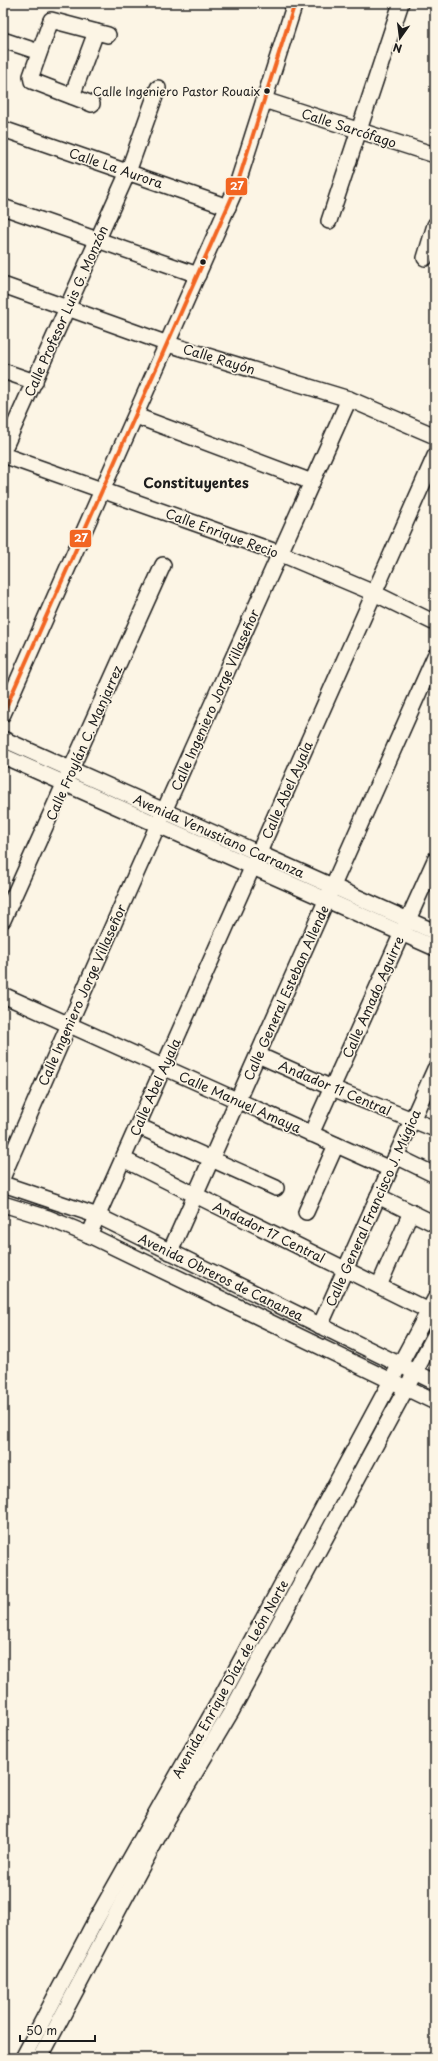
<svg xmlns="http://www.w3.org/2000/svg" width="438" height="2061" font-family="'Playpen Sans',sans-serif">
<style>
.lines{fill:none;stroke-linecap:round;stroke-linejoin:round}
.minor-casing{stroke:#1c1c1c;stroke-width:18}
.minor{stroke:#fcf5e5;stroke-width:15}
.bus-1-casing{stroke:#fcf5e5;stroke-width:7}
.bus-1{stroke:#f26522;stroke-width:4}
.bus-dot{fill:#1c1c1c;stroke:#fcf5e5;stroke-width:1.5}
.labels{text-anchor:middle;stroke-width:3;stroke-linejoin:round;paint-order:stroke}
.bus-label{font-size:12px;fill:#1c1c1c;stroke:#fcf5e5;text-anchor:end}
.street-label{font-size:13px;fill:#1c1c1c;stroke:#fcf5e5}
.neighbourhood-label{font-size:14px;font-weight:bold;fill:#1c1c1c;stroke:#fcf5e5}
.line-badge{stroke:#fcf5e5;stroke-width:1.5}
.badge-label{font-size:11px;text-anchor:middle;font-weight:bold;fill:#fff}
</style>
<rect width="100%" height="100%" fill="#fcf5e5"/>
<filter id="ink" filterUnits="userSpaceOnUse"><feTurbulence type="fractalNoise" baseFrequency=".025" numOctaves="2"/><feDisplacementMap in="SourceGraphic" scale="8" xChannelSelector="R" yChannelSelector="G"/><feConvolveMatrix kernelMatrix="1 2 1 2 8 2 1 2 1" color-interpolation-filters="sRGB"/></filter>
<g filter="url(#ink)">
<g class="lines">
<defs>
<g id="minor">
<path d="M3,40L39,52"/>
<path d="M72,96L96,32"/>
<path d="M264,100L435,155"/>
<path d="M92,104L32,81L31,76L51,20L108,35"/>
<path d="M3,129L228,207"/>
<path d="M3,207L198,275"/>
<path d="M329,221L401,3"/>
<path d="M425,258L435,225"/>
<path d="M3,285L168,344L349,399L435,436"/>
<path d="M3,371L35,382"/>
<path d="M136,416L312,482"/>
<path d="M3,451L128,172L158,88"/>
<path d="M3,455L279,553L374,593L435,623"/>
<path d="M3,714L236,188L295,3"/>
<path d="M3,739L435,932"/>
<path d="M3,756L435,948"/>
<path d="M3,920L163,565"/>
<path d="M3,995L390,1169"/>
<path d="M258,1055L332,1088L435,1129"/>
<path d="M138,1126L276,1188"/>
<path d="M311,1134L435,860"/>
<path d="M396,1156L435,1175"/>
<path d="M123,1159L429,1311"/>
<path d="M3,1176C115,915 234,658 349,399"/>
<path d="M3,1184L98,1216L435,1382"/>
<path d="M378,1196L435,1224"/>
<path d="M3,1204L48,1218L89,1235L435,1402"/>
<path d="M306,1212L336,1145"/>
<path d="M89,1235L435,456"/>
<path d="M170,1252L435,656"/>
<path d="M379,1286L411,1212"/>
<path d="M320,1326L435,1069"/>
<path d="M23,2058L93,1925L217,1705L435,1299"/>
<path d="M40,2058L121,1905L168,1818L231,1712L435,1335"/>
</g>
</defs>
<use href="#minor" class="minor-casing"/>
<use href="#minor" class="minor"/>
<defs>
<path id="bus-1" d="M3,714L236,188L295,3"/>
</defs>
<use href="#bus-1" class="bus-1-casing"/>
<use href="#bus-1" class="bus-1"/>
</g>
</g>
<g class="bus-dot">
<circle cx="267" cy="91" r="3.5"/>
<circle cx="203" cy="262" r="3.5"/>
</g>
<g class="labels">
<g class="bus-label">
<text x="260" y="96">Calle Ingeniero Pastor Rouaix</text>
</g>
<g class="street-label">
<text transform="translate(349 128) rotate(18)" y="5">Calle Sarcófago</text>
<text transform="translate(116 168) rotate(19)" y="5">Calle La Aurora</text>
<text transform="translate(66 311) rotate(-66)" y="5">Calle Profesor Luis G. Monzón</text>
<text transform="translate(219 359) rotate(17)" y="5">Calle Rayón</text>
<text transform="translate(222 533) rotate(20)" y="5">Calle Enrique Recio</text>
<text transform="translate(215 700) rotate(-66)" y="5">Calle Ingeniero Jorge Villaseñor</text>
<text transform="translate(84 743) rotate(-66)" y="5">Calle Froylán C. Manjarrez</text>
<text transform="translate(287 790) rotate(-66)" y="5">Calle Abel Ayala</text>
<text transform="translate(219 836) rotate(24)" y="5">Avenida Venustiano Carranza</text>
<text transform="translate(286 993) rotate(-66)" y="5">Calle General Esteban Allende</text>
<text transform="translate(82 995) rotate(-66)" y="5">Calle Ingeniero Jorge Villaseñor</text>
<text transform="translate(373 997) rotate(-66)" y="5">Calle Amado Aguirre</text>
<text transform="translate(155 1087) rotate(-66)" y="5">Calle Abel Ayala</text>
<text transform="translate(335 1088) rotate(23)" y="5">Andador 11 Central</text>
<text transform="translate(240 1102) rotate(24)" y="5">Calle Manuel Amaya</text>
<text transform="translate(373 1208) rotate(-66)" y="5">Calle General Francisco J. Múgica</text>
<text transform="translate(269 1232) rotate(26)" y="5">Andador 17 Central</text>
<text transform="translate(221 1277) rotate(26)" y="5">Avenida Obreros de Cananea</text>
<text transform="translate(230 1679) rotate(-61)" y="5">Avenida Enrique Díaz de León Norte</text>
</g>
<g class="neighbourhood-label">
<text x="196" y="488">Constituyentes</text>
</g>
</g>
<g class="line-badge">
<rect x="225" y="177" width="23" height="19" rx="4" fill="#f26522"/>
<rect x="69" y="529" width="23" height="19" rx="4" fill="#f26522"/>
</g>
<g class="badge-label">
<text x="237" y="190">27</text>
<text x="81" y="542">27</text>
</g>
<rect width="438" height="2061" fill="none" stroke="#fcf5e5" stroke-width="16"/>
<rect x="8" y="8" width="422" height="2045" fill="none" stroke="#1c1c1c" stroke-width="1.5" filter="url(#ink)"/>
<g transform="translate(400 38) rotate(194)" stroke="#fcf5e5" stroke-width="3" paint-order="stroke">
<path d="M0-3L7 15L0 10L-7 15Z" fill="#1c1c1c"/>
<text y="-6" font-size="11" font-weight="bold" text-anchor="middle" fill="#1c1c1c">N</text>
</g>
<path d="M20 2035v6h75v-6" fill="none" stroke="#1c1c1c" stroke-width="2"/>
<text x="26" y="2035" font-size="12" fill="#1c1c1c" stroke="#fcf5e5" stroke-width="3" paint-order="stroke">50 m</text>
</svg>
